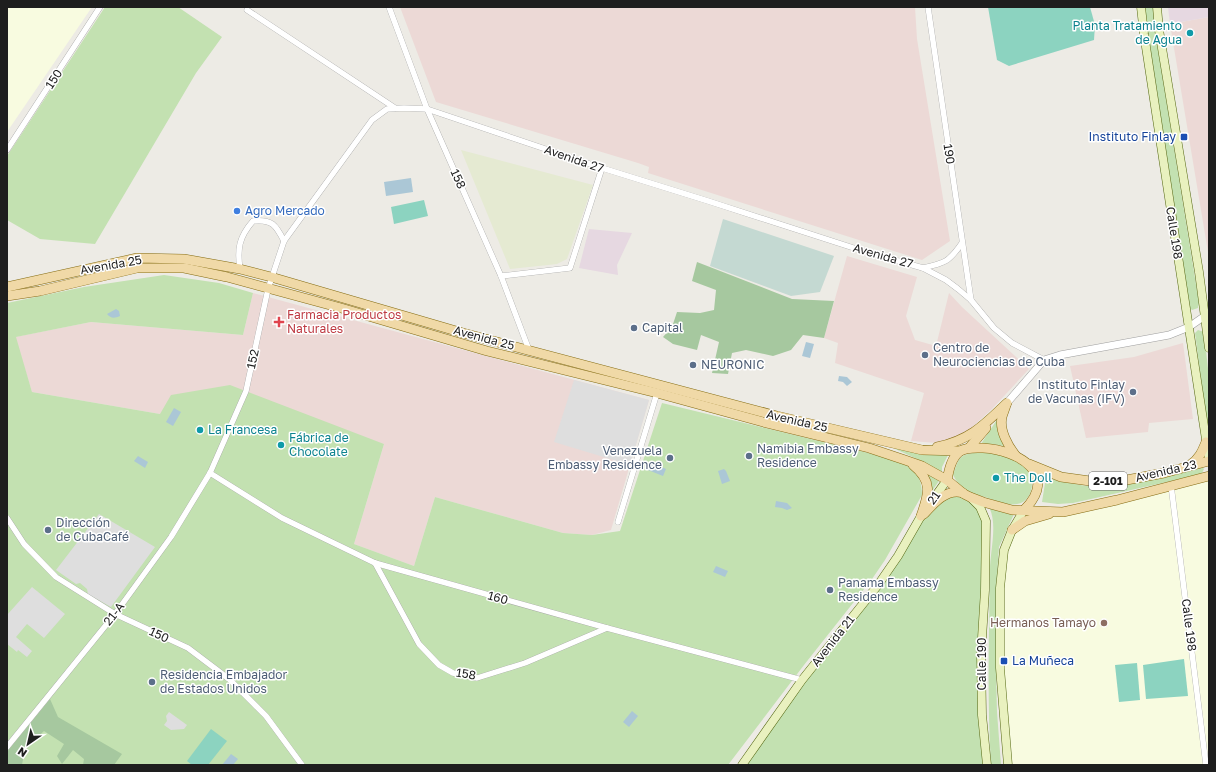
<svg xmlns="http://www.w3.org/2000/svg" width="1216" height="772" font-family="'Golos Text',sans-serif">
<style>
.commercial{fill:#ecd9d6}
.industrial{fill:#e6d8e1}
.education{fill:#f8fbe0}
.farmland{fill:#e5ead2}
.grass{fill:#c3e1b1}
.forest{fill:#a6c89f}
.wetland{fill:#c4d9d2}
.pitch{fill:#8cd3c0}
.parking{fill:#dedede}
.water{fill:#abc7d6}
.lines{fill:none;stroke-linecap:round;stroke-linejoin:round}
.minor-casing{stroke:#9f9f9f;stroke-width:6}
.tertiary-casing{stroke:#9f9f9f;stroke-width:8}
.secondary-casing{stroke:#546712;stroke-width:9}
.primary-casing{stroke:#856c12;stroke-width:10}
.minor{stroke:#fff;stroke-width:5.5}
.tertiary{stroke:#fff;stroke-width:7}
.secondary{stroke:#e9f1bf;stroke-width:8}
.primary{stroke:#f0d9a7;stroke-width:9}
.culture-dot{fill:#0f9aa8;stroke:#fff;stroke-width:1.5}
.transit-dot{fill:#1a4fb4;stroke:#fff;stroke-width:1.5}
.shop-dot{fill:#3f7fe0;stroke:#fff;stroke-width:1.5}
.health-dot{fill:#e0444e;stroke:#fff;stroke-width:1.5}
.service-dot{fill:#5c6f8a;stroke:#fff;stroke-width:1.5}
.education-dot{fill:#8d6e63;stroke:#fff;stroke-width:1.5}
.labels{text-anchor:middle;stroke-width:3;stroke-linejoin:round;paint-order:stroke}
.shield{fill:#fff;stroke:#626262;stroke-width:1}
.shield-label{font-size:11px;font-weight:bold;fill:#1e1e1e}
.culture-label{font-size:12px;fill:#0d838f;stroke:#fff;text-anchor:start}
.street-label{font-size:12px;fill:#1e1e1e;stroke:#fff}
.transit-label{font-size:12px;fill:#164399;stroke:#fff;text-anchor:end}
.shop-label{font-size:12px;fill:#366cbe;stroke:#fff;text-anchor:start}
.health-label{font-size:12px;fill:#be3a42;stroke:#fff;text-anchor:start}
.service-label{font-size:12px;fill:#4e5e75;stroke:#fff;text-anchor:start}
.education-label{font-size:12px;fill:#785e54;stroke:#fff;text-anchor:end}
</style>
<rect width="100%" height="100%" fill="#edebe5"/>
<g class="commercial">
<path d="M400,7H915L917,39L950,241L922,260L648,173L649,167L638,163L436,102Z"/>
<path d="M1209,17V258L1170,24Z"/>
<path d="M847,256L917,277L906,316L915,340L936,346L949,293L962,307L1029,369L992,409L970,429L955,437L937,443L911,441L924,393L835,363L838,343L824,338Z"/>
<path d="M253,293L649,400L611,530L592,535L563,533L435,497L414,566L354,544L384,444L160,414L32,392L15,337L91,322L243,335Z"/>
<path d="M1183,343L1193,419L1149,423L1148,432L1086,438L1070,366L1134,357Z"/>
</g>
<g class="industrial">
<path d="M1168,7H1209V17L1170,24Z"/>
<path d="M589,229L632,233L617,265L618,275L579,268Z"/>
</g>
<g class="education">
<path d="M7,7H92L7,132Z"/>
<path d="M1209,476V765H1008L1000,588L1009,536L1025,521Z"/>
</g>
<path class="farmland" d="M461,150L593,185L567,259L557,264L548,265L510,269Z"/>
<g class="grass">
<path d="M105,7H178L222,37L196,73L95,244L40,239L7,220V156Z"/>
<path d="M1145,7H1153L1155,31L1199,303L1198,308L1192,310L1190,308L1148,32Z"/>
<path d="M164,275L219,283L253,293L243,335L91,322L16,337L32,392L160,414L171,395L230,385L384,444L354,544L414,566L435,497L563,533L592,535L620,531L662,403L885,457C907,465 922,468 922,495L885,560L872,579L804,665L728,765H7V303L84,287Z"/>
<path d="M1198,330L1204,332L1209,378V440L1195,333Z"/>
<path d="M998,418V433L1004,446L993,444H981Z"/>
<path d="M893,448L924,455H948L942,467V473L928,464Z"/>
<path d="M980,452C994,453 1006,454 1018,462C1022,464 1029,471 1030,475C1035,486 1030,502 1017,504C1007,506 994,500 985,497C971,494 959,488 953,475C960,455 959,455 980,452Z"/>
<path d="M1202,467L1204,469L1202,473L1198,475L1073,503L1058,504L1042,502L1046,477L1058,481L1086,486H1114Z"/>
<path d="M926,472L939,481L932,491L931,481Z"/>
<path d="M964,494L986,521L981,654L987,765H742L878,585L921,516L941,498Z"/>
<path d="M989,507L1005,513L1014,514L999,547L996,589V671L997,712L1001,765H991C987,700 989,635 990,570C990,551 998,524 989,507Z"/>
</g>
<g class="forest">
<path d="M697,262L792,299L834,301L824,338L803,335L791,350L773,356L746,350L732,353L728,374L712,373L719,342L701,335L697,350L673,344L663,337L672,327L677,312L700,313L714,310L716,290L692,281Z"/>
<path d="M50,699L58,717L122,754L114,765H83L84,759L73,750L62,764L57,756L64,744L44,731L25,748L22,765H7V752Z"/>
</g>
<path class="wetland" d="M723,219L834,256L820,292L791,296L710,266Z"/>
<g class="pitch">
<path d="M988,7H1090L1095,25L1094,40L1009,66L997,60Z"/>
<path d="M424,200L428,216L394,224L391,207Z"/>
<path d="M1184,659L1188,696L1146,699L1143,665Z"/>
<path d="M1137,663L1140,700L1119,702L1115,665Z"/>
<path d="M211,729L227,741L208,765H192L187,761Z"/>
</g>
<g class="parking">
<path d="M574,380L649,400L630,465L554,442Z"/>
<path d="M99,514L155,547L111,607L88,594L87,589L80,583L76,584L56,570Z"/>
<path d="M32,587L65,614L44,638L27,624L16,637L32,651L27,657L18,650L17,652L7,644V615Z"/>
<path d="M169,712L187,725L184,729L171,730L164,725L167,721L166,716Z"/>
</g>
<g class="water">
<path d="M411,178L413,192L386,196L384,182Z"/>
<path d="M116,309L119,311L120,316C115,318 111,319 107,314Z"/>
<path d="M806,342L814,344L810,358L802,356Z"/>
<path d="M839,376L847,377L852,382L847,386L843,382L838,381Z"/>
<path d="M174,408L181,412L173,426L166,422Z"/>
<path d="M138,456L148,462L145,468L134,461Z"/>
<path d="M651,462L666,469L663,476L648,470Z"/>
<path d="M724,469L726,471L730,481L722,484L718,471Z"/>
<path d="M776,501L787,503L792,508L787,510L782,508L775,507Z"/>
<path d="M716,566L728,571L725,577L713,572Z"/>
<path d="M632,711L638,716L629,727L623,722Z"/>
<path d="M231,754L238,759L233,765H222Z"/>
</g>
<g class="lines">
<defs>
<g id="minor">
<path d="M389,7L427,109L501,276L529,350"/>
<path d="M928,7L971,300"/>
<path d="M247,10L395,108"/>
<path d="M7,150L100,7"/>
<path d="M923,268C945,263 949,262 962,243"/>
<path d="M240,269C237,249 239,237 253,221C272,219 276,225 284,241"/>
<path d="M501,276L570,268L602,168"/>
<path d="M210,473L282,518L375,563L607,628L802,680"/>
<path d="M1171,485L1206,765"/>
<path d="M7,518L24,544L56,577L115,614L188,648L229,679L266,716L302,765"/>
<path d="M618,522L657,393"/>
<path d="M375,563L419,644L439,665L453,673L477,678L525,663L607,628"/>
<path d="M7,747L115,614L171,537L210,473L246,391L268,289L284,241L372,120L387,109L404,108L427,109L602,168L708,201L863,251L923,268L946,280L958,289L971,300L994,328L1012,343L1044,360"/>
</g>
<path id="tertiary" d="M1007,403L1044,360L1060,355L1169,335L1189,327L1209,313"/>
<g id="secondary">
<path d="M1141,7L1144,34L1209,459"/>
<path d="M1157,7L1159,30L1199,272L1209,348"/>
<path d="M970,497L980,507L986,521L985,590L981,654L982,715L987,765"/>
<path d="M742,765L802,680L878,585L898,556L921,516L947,480"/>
<path d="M1008,765L1000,668V588L1004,550L1012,530L1024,510"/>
</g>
<g id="primary">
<path d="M7,287L137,258L184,259L240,269L271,277L463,333L777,416L922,450L960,451"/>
<path d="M7,296L40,291L137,268H184L227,277L341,308L487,351L657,393L763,422L869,448L905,460L922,466L947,480L964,494L970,497L983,502L1012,510L1063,512L1117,500L1209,476"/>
<path d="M1006,405C1005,409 1003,413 1002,417C999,430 1008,446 1016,456"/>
<path d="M937,447C970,440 984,425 1007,403"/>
<path d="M969,448L986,428"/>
<path d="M1029,464L1061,477L1090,481H1121L1164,473L1209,461"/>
<path d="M913,465C933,481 929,494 921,516"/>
<path d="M1190,465C1199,459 1202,452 1206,442"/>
<path d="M947,480C949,470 951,459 959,452C965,447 976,448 983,448C1018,450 1060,474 1024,510"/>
<path d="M924,514C934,503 947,488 963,493"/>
<path d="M1012,530L1025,521L1049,514"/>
</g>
</defs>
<use href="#minor" class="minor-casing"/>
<use href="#tertiary" class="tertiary-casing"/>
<use href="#secondary" class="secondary-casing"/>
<use href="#primary" class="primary-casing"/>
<use href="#minor" class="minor"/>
<use href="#tertiary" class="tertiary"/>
<use href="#secondary" class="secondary"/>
<use href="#primary" class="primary"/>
</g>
<g class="culture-dot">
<circle cx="1190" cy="33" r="4"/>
<circle cx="200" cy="430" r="4"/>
<circle cx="281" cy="445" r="4"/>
<circle cx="996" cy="478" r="4"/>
</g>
<g class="transit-dot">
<rect x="1180" y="133" width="8" height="8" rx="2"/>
<rect x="1000" y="657" width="8" height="8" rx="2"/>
</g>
<circle class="shop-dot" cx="237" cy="211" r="4"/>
<path class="health-dot" d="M277 316h4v4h4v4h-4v4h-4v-4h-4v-4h4z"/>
<g class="service-dot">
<circle cx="634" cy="328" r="4"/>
<circle cx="925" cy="355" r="4"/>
<circle cx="693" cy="365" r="4"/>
<circle cx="1133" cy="392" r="4"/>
<circle cx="749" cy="456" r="4"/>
<circle cx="670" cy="458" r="4"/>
<circle cx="48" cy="530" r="4"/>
<circle cx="830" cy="590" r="4"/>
<circle cx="152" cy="682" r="4"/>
</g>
<circle class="education-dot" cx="1104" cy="623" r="4"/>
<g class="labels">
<rect class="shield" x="1089" y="472" width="38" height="18" rx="3"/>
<g class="shield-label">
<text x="1108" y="485">2-101</text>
</g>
<g class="culture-label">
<text x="1182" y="30" text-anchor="end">Planta Tratamiento<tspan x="1182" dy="14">de Agua</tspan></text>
<text x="208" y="434">La Francesa</text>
<text x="289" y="442">Fábrica de<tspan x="289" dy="14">Chocolate</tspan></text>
<text x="1004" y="482">The Doll</text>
</g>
<g class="street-label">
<text transform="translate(54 79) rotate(-57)" y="4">150</text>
<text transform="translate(949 154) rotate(82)" y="4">190</text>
<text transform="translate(574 159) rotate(19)" y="4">Avenida 27</text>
<text transform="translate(458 179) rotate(66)" y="4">158</text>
<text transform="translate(1174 233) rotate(81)" y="4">Calle 198</text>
<text transform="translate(883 256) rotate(16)" y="4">Avenida 27</text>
<text transform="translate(111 265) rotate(-10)" y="4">Avenida 25</text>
<text transform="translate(484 338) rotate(15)" y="4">Avenida 25</text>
<text transform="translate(253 359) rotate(-78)" y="4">152</text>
<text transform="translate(797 421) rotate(13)" y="4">Avenida 25</text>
<text transform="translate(1166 471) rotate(-13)" y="4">Avenida 23</text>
<text transform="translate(934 498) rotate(-55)" y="4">21</text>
<text transform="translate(498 598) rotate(16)" y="4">160</text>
<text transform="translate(114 614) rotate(-52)" y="4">21-A</text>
<text transform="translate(1189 625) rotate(83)" y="4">Calle 198</text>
<text transform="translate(159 635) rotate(25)" y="4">150</text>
<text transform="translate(833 641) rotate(-52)" y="4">Avenida 21</text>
<text transform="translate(982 664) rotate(-90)" y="4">Calle 190</text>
<text transform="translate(466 674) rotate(9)" y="4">158</text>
</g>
<g class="transit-label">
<text x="1176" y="141">Instituto Finlay</text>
<text x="1012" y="665" text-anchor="start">La Muñeca</text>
</g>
<g class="shop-label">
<text x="245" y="215">Agro Mercado</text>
</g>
<g class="health-label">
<text x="287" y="319">Farmacia Productos<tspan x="287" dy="14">Naturales</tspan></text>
</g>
<g class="service-label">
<text x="642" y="332">Capital</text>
<text x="933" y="352">Centro de<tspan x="933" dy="14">Neurociencias de Cuba</tspan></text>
<text x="701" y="369">NEURONIC</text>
<text x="1125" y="389" text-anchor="end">Instituto Finlay<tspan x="1125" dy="14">de Vacunas (IFV)</tspan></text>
<text x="757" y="453">Namibia Embassy<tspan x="757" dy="14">Residence</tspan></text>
<text x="662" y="455" text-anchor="end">Venezuela<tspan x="662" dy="14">Embassy Residence</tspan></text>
<text x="56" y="527">Dirección<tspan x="56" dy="14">de CubaCafé</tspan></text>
<text x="838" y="587">Panama Embassy<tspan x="838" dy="14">Residence</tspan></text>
<text x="160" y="679">Residencia Embajador<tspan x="160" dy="14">de Estados Unidos</tspan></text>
</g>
<g class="education-label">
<text x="1096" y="627">Hermanos Tamayo</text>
</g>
</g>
<rect width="1216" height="772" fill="none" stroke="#1e1e1e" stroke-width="16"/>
<g transform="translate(28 744) rotate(214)" stroke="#ffffff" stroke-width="3" paint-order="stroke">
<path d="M0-3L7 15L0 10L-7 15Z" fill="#1e1e1e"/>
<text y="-6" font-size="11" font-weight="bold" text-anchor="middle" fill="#1e1e1e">N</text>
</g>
</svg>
